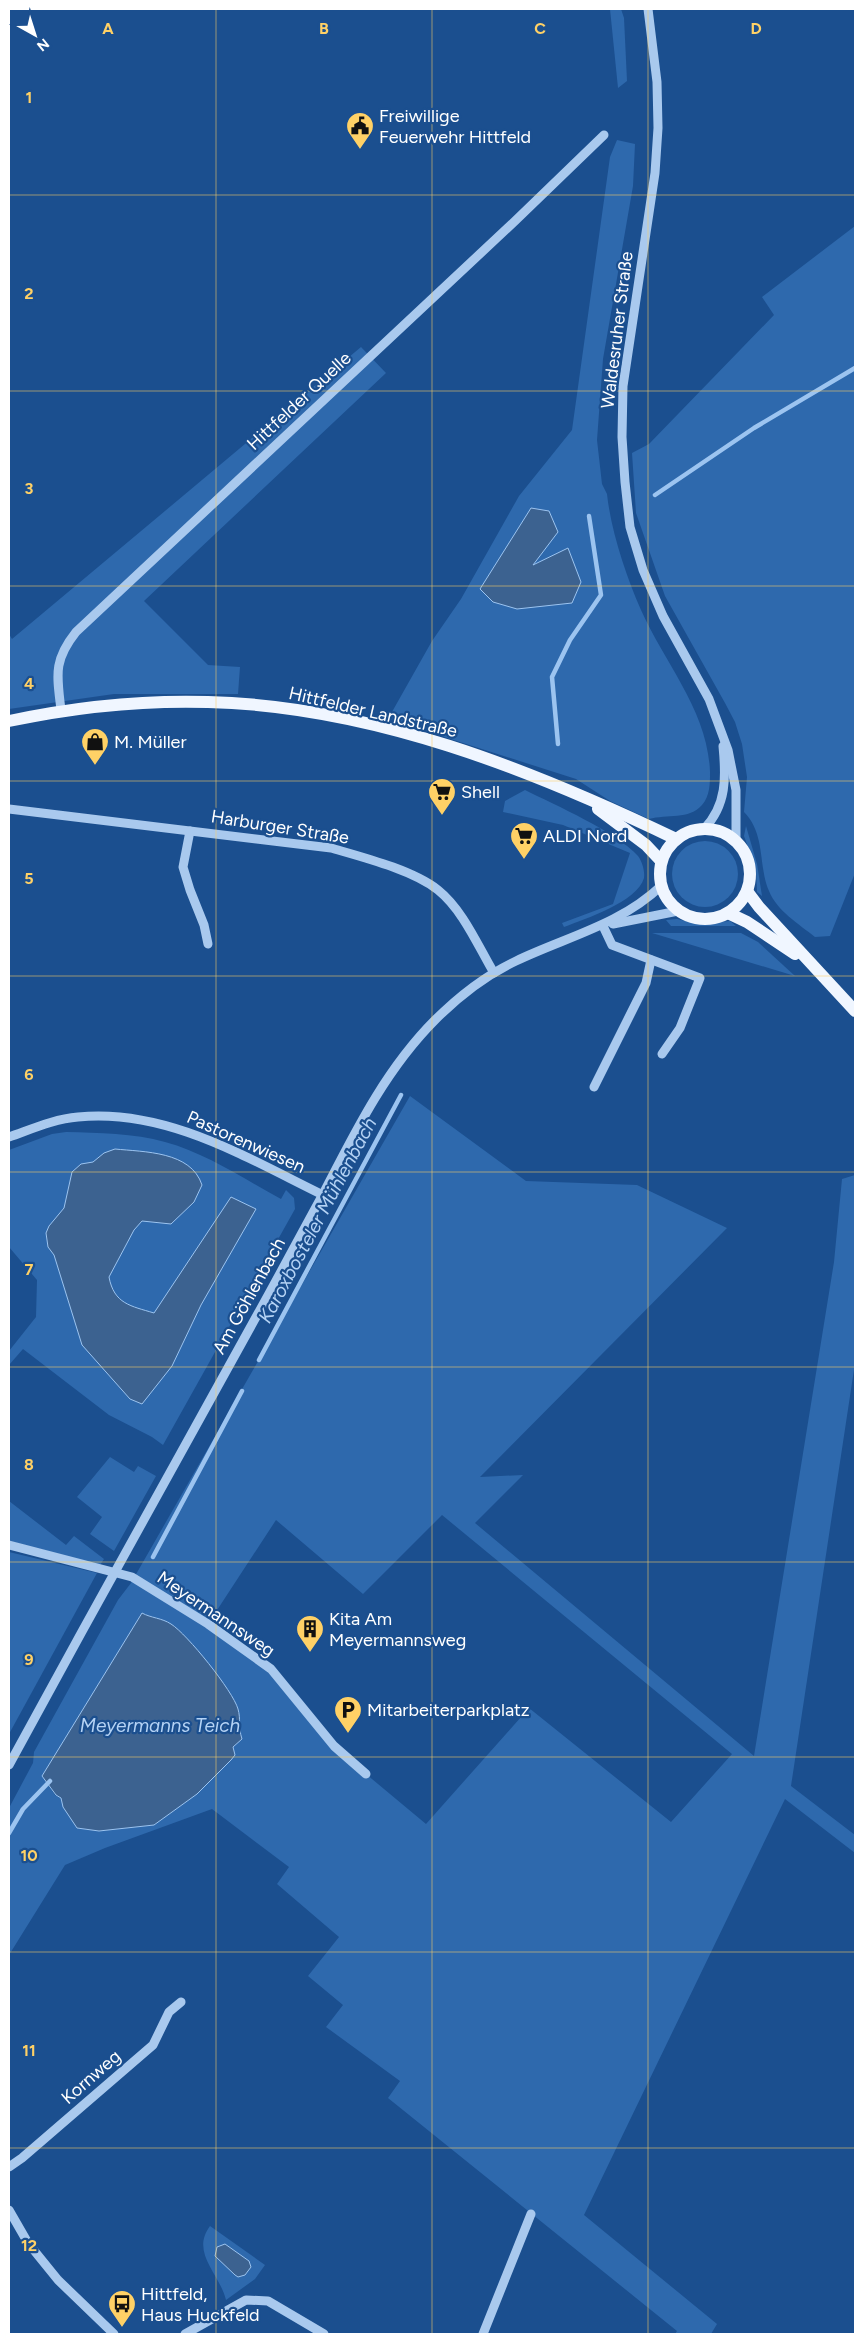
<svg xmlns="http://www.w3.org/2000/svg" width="864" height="2343" font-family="Figtree,sans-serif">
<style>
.green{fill:#2e69ad;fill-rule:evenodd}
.water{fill:#3c6290;stroke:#9cc4f0}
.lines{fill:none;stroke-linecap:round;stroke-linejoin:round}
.stream{stroke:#9cc4f0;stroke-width:4.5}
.minor{stroke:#a9c9ee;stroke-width:9}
.major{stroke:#f0f6ff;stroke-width:12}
.grid{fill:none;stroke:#ffd166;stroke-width:1;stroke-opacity:0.55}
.labels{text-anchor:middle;stroke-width:4.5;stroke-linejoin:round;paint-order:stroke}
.poi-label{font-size:18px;fill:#fff;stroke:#1b4f8f;text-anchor:start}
.street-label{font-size:18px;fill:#fff;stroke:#1b4f8f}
.water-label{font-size:19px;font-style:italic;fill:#b5d3f5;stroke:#1b4f8f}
.grid-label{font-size:16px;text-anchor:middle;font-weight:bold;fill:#ffd166;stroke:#1b4f8f;stroke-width:4.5;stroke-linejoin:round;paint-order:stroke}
</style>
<rect width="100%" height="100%" fill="#1b4f8f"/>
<g class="green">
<path d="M610,9H621L624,18L627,81L618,88Z"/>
<path d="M617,140L635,144L633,186L603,359L597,440L602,484L607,494C611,531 626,576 641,610C665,664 708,711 710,772C710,783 710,796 702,805C689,820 667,814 649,819L610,801L576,779L388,719L432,641L461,599L519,496L572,430L610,157Z"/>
<path d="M855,226V873L830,936L815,937C799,924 777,911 769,891C758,866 766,834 744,812L747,777L742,744L735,722L725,703L665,596L636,513L632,453L649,444L774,315L762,297Z"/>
<path d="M361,347L386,373L144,601L208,665L240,667L238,694H114L9,709V634L12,639Z"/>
<path d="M525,790C555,805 617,832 638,856C642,861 645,871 644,878C637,902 585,919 564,927L562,923L613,904L630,853L563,825L503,812L505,801Z"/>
<path d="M746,826L757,864L762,896L757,892L756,869L744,836Z"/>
<circle cx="705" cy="874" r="33"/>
<path d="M677,919L699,924L730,921L736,926H671L666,920Z"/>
<path d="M652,933H741L758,942L795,976Z"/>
<path d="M410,1096L526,1181L637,1185L727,1228L480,1477L523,1475L475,1523L754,1756L834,1262L842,1179L855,1175V1363L791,1786L855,1835V1853L785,1799L584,2215L717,2324L711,2334H675L677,2331L388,2098L400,2081L326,2027L343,2005L308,1976L339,1937L277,1884L289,1867L212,1809L105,1848L65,1865L9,1955V1808L33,1763L34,1752L118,1600L131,1583ZM442,1515L732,1754L671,1822L529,1708L426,1824L366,1774L295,1699L271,1669L208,1624L276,1520L363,1594ZM142,1613C152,1618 162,1618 171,1624C187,1635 233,1691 238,1709C241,1719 238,1727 242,1739L233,1747L235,1755L231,1760L197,1794L154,1825L99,1831L77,1828L61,1798L55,1795L42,1776Z"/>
<path d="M66,1132C98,1133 134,1133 165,1142C206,1153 244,1179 281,1199L286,1190L294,1198L295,1209L163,1445L152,1437L109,1415L23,1349L9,1365V1351L36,1317L37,1280L9,1247V1150L52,1134Z"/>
<path d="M110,1457L134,1472L138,1466L156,1476L114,1551L90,1534L102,1517L77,1497Z"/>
<path d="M9,1501L66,1545L74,1536L104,1559L100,1565L9,1541Z"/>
<path d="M9,1552L97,1573L9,1734Z"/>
<path d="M210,2226L265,2265L255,2279L226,2300C220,2274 190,2253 210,2226Z"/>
</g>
<g class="water">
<path d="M531,508L549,511L558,532L533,565L568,548L581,582L572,603L517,609L493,602L480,589Z"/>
<path d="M115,1149C144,1152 191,1151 202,1185L194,1202L171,1224L142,1221L134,1230L109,1277C114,1304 131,1306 154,1313L231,1197L256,1209L201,1305L172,1366L142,1404L130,1399L82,1345L54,1255L48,1247L46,1233L49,1226L64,1208L72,1172L81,1164L93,1162L104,1153Z"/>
<path d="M142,1613C151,1618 162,1618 171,1624C187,1634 233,1691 238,1709C241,1719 238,1727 242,1739L233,1747L235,1755L231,1760L197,1794L154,1825L99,1831L77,1828L63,1807L61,1798L56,1795L42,1776Z"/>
<path d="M225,2244L249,2261L251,2267L245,2275L238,2277L235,2275L215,2256L217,2247Z"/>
</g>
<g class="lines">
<g class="stream">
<path d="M655,495L754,428L855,368"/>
<path d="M558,744L552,677L570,640L601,595L589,516"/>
<path d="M259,1360L401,1095"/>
<path d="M153,1557L242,1391"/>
<path d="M9,1833L23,1809L50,1781"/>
</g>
<g class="minor">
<path d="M648,9L657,82L658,128L655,173L623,386L622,437L625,482L630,527L643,570L663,616L709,699L728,750L736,790V841"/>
<path d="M61,710C57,675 53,661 76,632L515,221L604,135"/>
<path d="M9,809L331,848C362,857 413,870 438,890C463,910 478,946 494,973"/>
<path d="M704,829C727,805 726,777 723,746"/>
<path d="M190,831L183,867L190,890L204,925L208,944"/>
<path d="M613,924L678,911"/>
<path d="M603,926L612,945L700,978L680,1028L662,1054"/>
<path d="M594,1087L646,983L651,960"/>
<path d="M9,1137C32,1129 54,1119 78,1117C166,1108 247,1158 323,1195"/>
<path d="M9,1545L132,1577L208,1624L271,1669L334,1746L366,1774"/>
<path d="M9,1765C95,1606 184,1449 271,1290C288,1259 305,1227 322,1196C354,1134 385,1070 435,1020C458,997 486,975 516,961C566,937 620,925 661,886"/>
<path d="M9,2167L22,2158L153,2045L169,2012L181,2002"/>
<path d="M9,2210L28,2243L58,2280L114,2334"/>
<path d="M185,2334L246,2300L268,2301L324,2334"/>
<path d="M483,2334L531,2214"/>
</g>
<g class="major">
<path d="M9,721C75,707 140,700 208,702C372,706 530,769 676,839"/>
<path d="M598,809L646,845L661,861"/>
<circle cx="705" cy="874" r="45"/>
<path d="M747,891L759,907L855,1011"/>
<path d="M728,913L747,922L795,954"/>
</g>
</g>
<path class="grid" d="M216,9V2334M432,9V2334M648,9V2334M9,195H855M9,391H855M9,586H855M9,781H855M9,976H855M9,1172H855M9,1367H855M9,1562H855M9,1757H855M9,1952H855M9,2148H855"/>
<defs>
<symbol id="civic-pin" viewBox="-11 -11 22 30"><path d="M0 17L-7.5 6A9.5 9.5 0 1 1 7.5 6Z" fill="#ffd166" stroke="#1b4f8f"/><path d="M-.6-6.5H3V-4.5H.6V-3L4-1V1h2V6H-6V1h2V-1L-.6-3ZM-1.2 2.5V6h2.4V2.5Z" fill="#111"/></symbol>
<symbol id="shop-pin" viewBox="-11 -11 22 30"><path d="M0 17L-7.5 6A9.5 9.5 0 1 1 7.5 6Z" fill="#ffd166" stroke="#1b4f8f"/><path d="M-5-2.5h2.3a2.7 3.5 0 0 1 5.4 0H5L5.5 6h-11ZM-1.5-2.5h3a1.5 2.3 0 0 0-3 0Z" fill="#111"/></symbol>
<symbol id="supermarket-pin" viewBox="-11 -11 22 30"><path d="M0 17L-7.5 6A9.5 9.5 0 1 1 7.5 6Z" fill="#ffd166" stroke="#1b4f8f"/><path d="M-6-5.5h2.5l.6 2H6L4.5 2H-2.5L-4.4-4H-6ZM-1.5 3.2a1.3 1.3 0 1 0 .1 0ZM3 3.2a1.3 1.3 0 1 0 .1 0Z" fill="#111"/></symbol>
<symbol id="building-pin" viewBox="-11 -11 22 30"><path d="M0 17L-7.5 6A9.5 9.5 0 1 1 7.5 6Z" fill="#ffd166" stroke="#1b4f8f"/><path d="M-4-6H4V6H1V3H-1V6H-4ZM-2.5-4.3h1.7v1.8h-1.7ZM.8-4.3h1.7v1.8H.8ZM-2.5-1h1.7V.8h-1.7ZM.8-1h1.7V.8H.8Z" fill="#111"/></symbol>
<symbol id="parking-pin" viewBox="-11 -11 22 30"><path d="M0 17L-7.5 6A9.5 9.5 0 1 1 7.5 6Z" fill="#ffd166" stroke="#1b4f8f"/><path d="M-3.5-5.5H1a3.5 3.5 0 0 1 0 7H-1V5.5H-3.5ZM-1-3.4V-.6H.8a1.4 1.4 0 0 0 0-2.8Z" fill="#111"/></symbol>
<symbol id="bus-pin" viewBox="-11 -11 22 30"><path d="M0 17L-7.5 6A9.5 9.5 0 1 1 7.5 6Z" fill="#ffd166" stroke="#1b4f8f"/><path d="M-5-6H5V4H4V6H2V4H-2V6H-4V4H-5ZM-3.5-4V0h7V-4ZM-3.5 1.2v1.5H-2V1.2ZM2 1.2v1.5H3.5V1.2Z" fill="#111"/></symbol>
</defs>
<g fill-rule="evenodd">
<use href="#civic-pin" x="344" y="110" width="32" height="43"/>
<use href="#shop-pin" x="79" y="726" width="32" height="43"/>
<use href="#supermarket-pin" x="426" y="776" width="32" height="43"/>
<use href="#supermarket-pin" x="508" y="820" width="32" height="43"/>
<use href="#building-pin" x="294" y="1613" width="32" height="43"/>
<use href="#parking-pin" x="332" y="1694" width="32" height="43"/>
<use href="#bus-pin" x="106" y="2288" width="32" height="43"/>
</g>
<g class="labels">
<g class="poi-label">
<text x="379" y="122">Freiwillige<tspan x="379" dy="21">Feuerwehr Hittfeld</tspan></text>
<text x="114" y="748">M. Müller</text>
<text x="461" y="798">Shell</text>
<text x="543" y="842">ALDI Nord</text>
<text x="329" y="1625">Kita Am<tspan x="329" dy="21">Meyermannsweg</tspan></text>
<text x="367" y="1716">Mitarbeiterparkplatz</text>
<text x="141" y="2300">Hittfeld,<tspan x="141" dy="21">Haus Huckfeld</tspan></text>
</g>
<g class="street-label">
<text transform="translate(617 330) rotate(-83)" y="6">Waldesruher Straße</text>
<text transform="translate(299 401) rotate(-43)" y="6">Hittfelder Quelle</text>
<text transform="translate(373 712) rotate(13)" y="6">Hittfelder Landstraße</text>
<text transform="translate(280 827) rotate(9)" y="6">Harburger Straße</text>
<text transform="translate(246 1142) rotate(24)" y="6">Pastorenwiesen</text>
<text transform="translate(249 1296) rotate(-61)" y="6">Am Göhlenbach</text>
<text transform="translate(216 1614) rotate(34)" y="6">Meyermannsweg</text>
<text transform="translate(91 2077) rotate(-41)" y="6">Kornweg</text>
</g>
<g class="water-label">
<text transform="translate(317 1220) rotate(-62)" y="7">Karoxbosteler Mühlenbach</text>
<text x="160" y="1732">Meyermanns Teich</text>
</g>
</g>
<g class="grid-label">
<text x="108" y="34">A</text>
<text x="324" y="34">B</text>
<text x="540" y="34">C</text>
<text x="756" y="34">D</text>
<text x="29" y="103">1</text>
<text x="29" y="299">2</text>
<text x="29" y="494">3</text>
<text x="29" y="689">4</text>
<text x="29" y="884">5</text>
<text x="29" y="1080">6</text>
<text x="29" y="1275">7</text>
<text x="29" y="1470">8</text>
<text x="29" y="1665">9</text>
<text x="29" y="1861">10</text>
<text x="29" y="2056">11</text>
<text x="29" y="2251">12</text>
</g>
<rect width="864" height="2343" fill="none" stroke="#ffffff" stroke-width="20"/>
<g transform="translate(35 35) rotate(141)" stroke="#1b4f8f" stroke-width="4" paint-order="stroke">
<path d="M0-4L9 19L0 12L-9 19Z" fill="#ffffff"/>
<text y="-8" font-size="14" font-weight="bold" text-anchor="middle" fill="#ffffff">N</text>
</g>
</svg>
